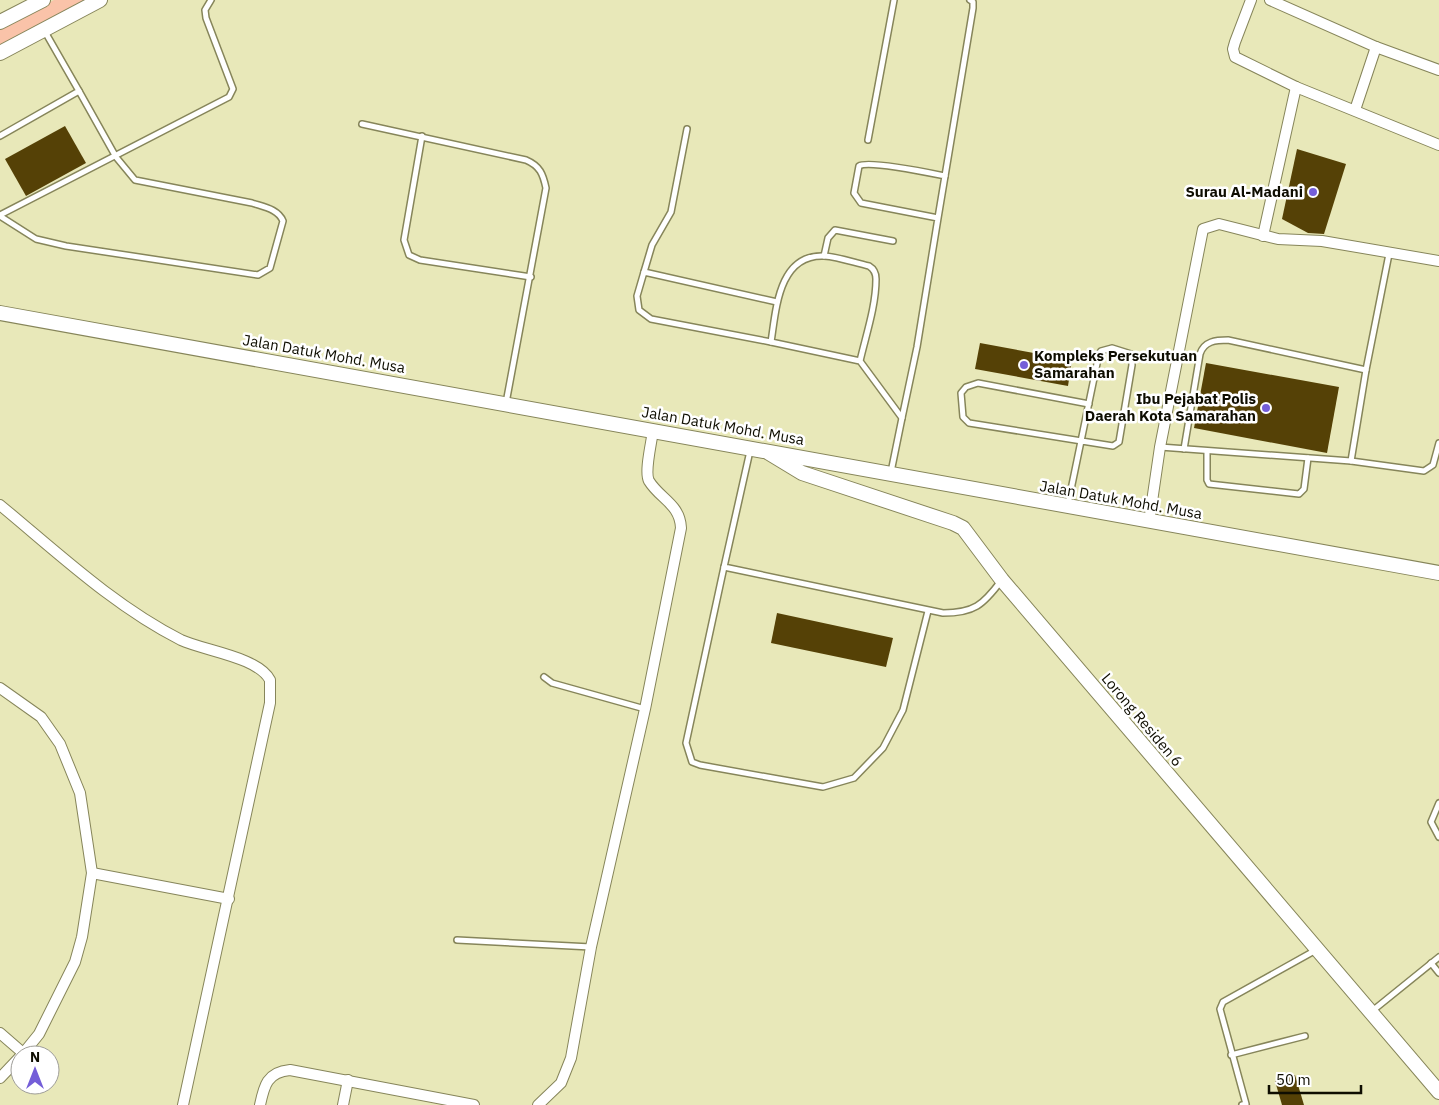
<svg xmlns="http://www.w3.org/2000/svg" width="1439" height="1105" font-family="'IBM Plex Sans',sans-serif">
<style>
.green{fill:#fac3a9}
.building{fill:#554106}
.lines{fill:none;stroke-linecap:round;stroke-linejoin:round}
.lane-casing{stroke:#86855a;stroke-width:8}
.street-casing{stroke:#86855a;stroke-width:12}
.secondary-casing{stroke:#86855a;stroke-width:16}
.lane{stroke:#fff;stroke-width:5}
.street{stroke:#fff;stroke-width:10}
.secondary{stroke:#fff;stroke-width:14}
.poi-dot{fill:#745ed8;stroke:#fff;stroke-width:2}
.labels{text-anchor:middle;stroke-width:5;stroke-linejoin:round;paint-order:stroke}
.poi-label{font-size:15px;font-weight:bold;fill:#0e0d01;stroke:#fff;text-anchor:end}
.street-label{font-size:15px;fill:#0e0d01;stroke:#fff}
</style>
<rect width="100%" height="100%" fill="#e8e8b9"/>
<path class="green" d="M54,0H86L0,45V28Z"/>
<g class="building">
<path d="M65,126L86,163L26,196L5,159Z"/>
<path d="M1297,149L1346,164L1324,234L1308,233L1282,219Z"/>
<path d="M980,343L1072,360L1068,386L975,369Z"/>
<path d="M1206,363L1339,387L1327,453L1194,428Z"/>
<path d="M777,613L893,638L886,667L771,643Z"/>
<path d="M1295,1075L1304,1105H1282L1275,1081Z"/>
</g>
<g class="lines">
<defs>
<g id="lane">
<path d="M362,124L526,160C540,166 543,174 546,188L506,403"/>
<path d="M0,136L79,91L44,30"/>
<path d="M422,136L404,240L409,255L420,260L531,277"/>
<path d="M868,140L894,0"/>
<path d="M945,176L973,8V2L970,0"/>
<path d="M0,215L229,97L233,89L206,18L205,10L211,0"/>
<path d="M0,216L36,239L66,246L258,275L270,268L283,221C278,209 264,207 252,203L135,180L116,157L79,91"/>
<path d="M824,256L828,238L835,230L893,241"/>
<path d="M644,272L652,245L671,212L687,129"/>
<path d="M771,342L651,319L639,310L637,296L644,272L777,302"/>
<path d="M860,361C866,335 876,306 876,279C876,273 874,269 869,266C855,263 839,257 824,256C778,254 776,311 771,342L860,361L902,418L891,472"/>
<path d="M902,418L917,347L938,218L861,203L854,193L859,166C868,160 930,173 945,176L938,218"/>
<path d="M1160,447L1351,461L1366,370L1389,254"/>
<path d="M1184,449L1200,354C1204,341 1216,340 1228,340L1366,370"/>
<path d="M750,451L724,567L943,613C974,613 983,605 1001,581"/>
<path d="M1207,452V480L1209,484L1299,494L1304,489L1308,458"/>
<path d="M1351,461L1424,471L1433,465L1439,443"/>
<path d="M1068,504L1099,354L1101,351L1112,348L1131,354L1132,365L1119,442L1113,446L969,423L963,417L961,393L966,387L978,383L1089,404"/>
<path d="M724,567L686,743L692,762L700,765L823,787L854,778L883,748L903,710L928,611"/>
<path d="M544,677L552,683L645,709"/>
<path d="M1439,803L1431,822L1439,837"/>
<path d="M457,940L591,947"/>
<path d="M1431,963L1439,973"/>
<path d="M1371,1012L1439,957"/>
<path d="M1231,1055L1305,1036"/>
<path d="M1242,1105L1246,1104L1220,1009L1223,1002L1316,950"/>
</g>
<g id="street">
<path d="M1251,0L1235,42L1233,49L1235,57L1296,87"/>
<path d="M1270,0L1376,47L1439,70"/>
<path d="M1355,110L1376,47"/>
<path d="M1263,236L1296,87L1439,145"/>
<path d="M0,505C58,553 114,606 181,640C205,651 258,657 270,680V703L183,1105"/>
<path d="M1149,522L1160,447L1203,229L1219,224L1278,239L1322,241L1439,261"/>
<path d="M0,688L41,717L60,744L80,793L92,873L82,937L75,962L39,1034L22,1055"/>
<path d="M92,873L229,899"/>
<path d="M0,1033L23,1053"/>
<path d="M0,1078L20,1057"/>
<path d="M260,1105C264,1086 267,1072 290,1070L474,1105"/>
<path d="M343,1105L348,1080"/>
<path d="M538,1105L561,1083L571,1058L591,947L645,709L681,528C680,504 660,499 649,481C644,472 652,441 653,430"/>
</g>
<g id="secondary">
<path d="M0,22L43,0"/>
<path d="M0,53L100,0"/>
<path d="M0,313L1439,573"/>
<path d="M769,453L802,473L953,523L963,528L1002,580L1439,1092"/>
</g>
</defs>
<use href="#lane" class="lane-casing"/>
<use href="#street" class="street-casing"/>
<use href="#secondary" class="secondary-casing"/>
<use href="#lane" class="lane"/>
<use href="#street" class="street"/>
<use href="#secondary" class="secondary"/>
</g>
<g class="poi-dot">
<circle cx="1313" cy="192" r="5"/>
<circle cx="1024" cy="365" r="5"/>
<circle cx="1266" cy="408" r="5"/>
</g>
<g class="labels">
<g class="poi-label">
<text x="1303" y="197">Surau Al-Madani</text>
<text x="1034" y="361" text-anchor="start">Kompleks Persekutuan<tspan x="1034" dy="17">Samarahan</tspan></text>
<text x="1256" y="404">Ibu Pejabat Polis<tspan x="1256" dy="17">Daerah Kota Samarahan</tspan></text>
</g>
<g class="street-label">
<text transform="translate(324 354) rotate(10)" y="5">Jalan Datuk Mohd. Musa</text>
<text transform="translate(723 426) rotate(10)" y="5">Jalan Datuk Mohd. Musa</text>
<text transform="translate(1121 500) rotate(10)" y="5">Jalan Datuk Mohd. Musa</text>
<text transform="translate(1142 720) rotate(50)" y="5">Lorong Residen 6</text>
</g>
</g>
<g transform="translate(35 1070)"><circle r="24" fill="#ffffff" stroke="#9f9e99"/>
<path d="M0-4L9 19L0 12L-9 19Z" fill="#745ed8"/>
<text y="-8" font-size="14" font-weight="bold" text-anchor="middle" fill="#0e0d01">N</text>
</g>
<path d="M1269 1085v8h92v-8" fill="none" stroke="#0e0d01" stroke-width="2.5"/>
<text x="1276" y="1085" font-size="15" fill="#0e0d01" stroke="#ffffff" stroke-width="4" paint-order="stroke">50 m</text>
</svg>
